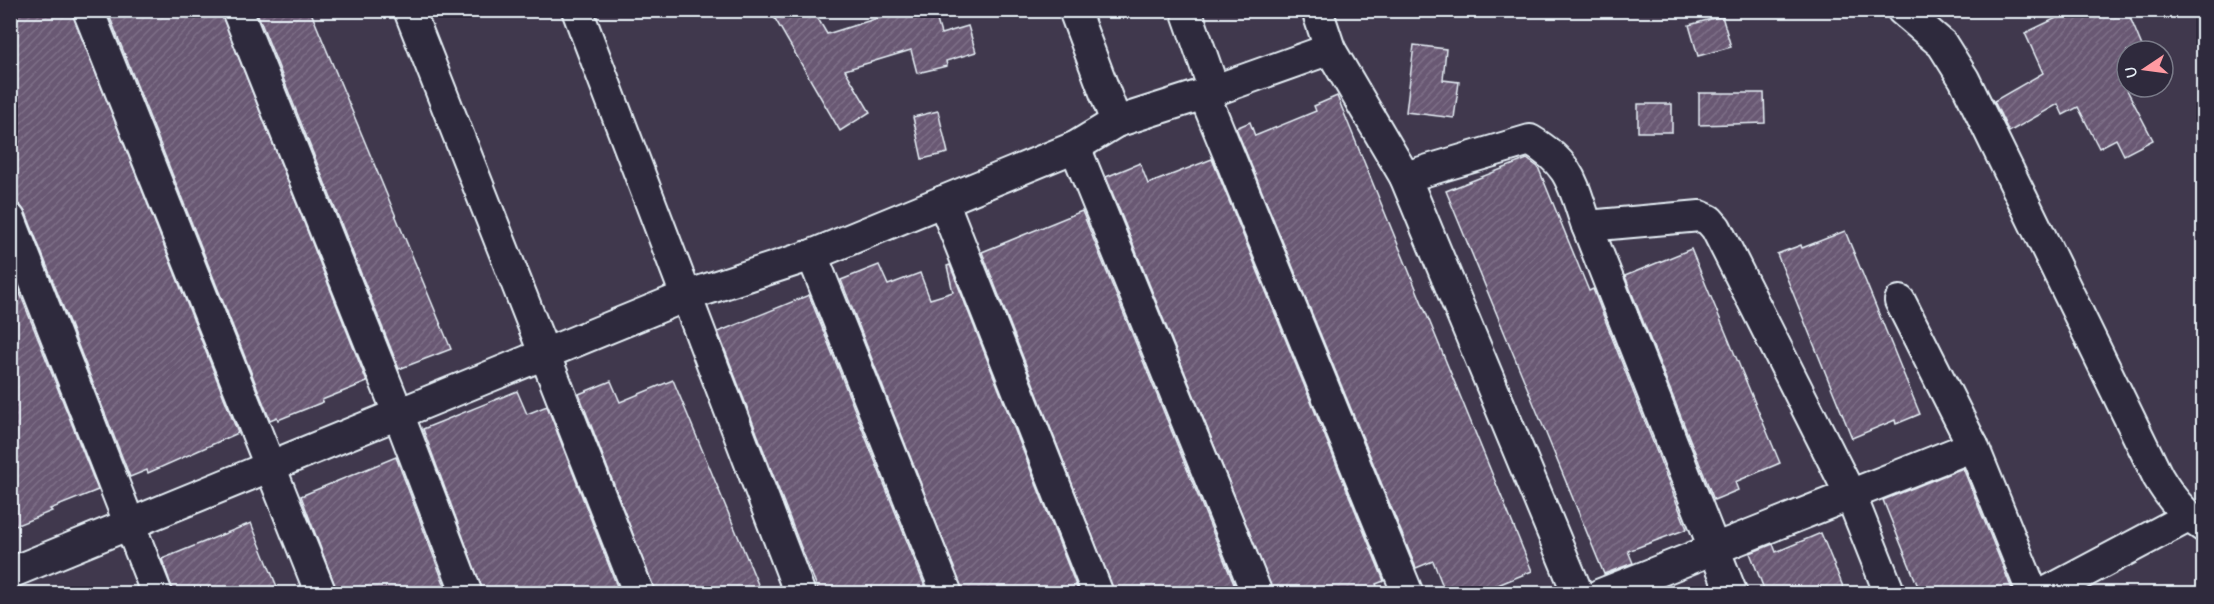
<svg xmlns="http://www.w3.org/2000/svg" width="2214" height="604" font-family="'Comic Neue',sans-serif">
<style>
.building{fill:url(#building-hatch);stroke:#e8f1f8;stroke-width:1.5}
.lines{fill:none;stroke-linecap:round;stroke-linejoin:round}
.minor-casing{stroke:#e8f1f8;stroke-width:34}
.minor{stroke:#2f2a3d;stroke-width:30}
</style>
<defs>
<pattern id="building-hatch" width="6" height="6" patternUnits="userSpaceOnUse" patternTransform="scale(1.5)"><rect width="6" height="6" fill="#695873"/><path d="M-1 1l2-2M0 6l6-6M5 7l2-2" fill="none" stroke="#7e7088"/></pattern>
</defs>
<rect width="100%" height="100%" fill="#40384d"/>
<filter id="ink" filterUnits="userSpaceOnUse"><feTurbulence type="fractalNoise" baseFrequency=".0167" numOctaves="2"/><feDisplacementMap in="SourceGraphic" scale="12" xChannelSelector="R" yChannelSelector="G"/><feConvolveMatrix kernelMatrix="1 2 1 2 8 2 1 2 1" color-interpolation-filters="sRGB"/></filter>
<g filter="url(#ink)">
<g class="building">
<path d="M23,10H71L238,433L148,473L147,470L130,477L26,213L20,205L10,202V16Z"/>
<path d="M107,10H220L367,382L322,400L323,402L278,420L277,417L270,420Z"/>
<path d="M256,10H310L451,349L399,369Z"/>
<path d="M770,10H813L827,34L903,10H934L941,34L968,26L976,52L946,61L947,66L917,73L911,50L845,70L870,112L840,131Z"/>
<path d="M2073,10H2127L2144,51H2127V90L2153,140L2124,155L2116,139L2099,148L2078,107L2063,115L2058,104L2009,132L1994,101L2043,73L2025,33Z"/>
<path d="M1722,16L1731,47L1698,56L1689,25Z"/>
<path d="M1414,45L1446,49L1443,80L1459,82L1454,118L1406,112Z"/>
<path d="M1699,93H1764L1765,123L1699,125Z"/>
<path d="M1337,96L1532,571L1476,594H1446L1433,561L1416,568L1236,128L1250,122L1255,136L1316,111L1314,106Z"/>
<rect x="1638" y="104" width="34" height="28"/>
<path d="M938,111L948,153L922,159L913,117Z"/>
<path d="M1212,159L1384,581L1376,584L1380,594H1274L1106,177L1140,163L1148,184Z"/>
<path d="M1527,159L1538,167L1589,291L1593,289L1687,529L1628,551L1633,563L1604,574L1446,191Z"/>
<path d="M1082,211L1238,594H1115L982,252Z"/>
<path d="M1845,231L1920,414L1896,424L1895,420L1852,438L1777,254L1801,245L1802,248Z"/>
<path d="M1691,249L1780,463L1735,482L1738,490L1714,500L1625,276Z"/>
<path d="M879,265L888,285L920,273L930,299L953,292L947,266L950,265L1079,593L964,594L841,280Z"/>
<path d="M10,268L98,490L50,509L52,511L10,528Z"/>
<path d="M809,295L928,594H820L802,550L718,332Z"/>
<path d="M673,380L691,423L762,594H656L579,394L611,381L620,402Z"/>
<path d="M517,391L527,414L547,406L620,594H484L423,429Z"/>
<path d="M396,457L448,594H338L301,496Z"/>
<path d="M1963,468L2014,594H1921L1883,500Z"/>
<path d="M251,523L280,594H174L162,559Z"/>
<path d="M1821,533L1846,594H1766L1750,553L1773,544L1776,552Z"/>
</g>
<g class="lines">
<defs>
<g id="minor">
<path d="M88,10L321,594"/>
<path d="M237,10L398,413L467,594"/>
<path d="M409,10L639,594"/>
<path d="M577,10L800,594"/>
<path d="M1074,10L1116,122"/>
<path d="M1186,10L1214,90"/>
<path d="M1317,10L1330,49L1405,177L1578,594"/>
<path d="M1902,10L1942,44L1964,79L2158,477C2170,497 2183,514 2204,527"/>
<path d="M1204,94L1408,594"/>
<path d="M1075,147L1257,594"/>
<path d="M1405,177L1530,140C1572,165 1572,183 1587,226L1732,594"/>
<path d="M943,201L1098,594"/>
<path d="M10,219L157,594"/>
<path d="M1587,226L1700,216L1709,220L1716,228L1851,496L1890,594"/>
<path d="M812,255L947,594"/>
<path d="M1900,301L1973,446"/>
<path d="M10,573L686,296L812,255L1075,147L1116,122L1204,94L1330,49"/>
<path d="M1601,594L1973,446L2033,594"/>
<path d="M2043,594L2188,517"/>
</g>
</defs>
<use href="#minor" class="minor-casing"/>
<use href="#minor" class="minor"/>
</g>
</g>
<rect width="2214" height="604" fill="none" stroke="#2f2a3d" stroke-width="36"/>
<rect x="18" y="18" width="2178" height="568" fill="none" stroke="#e8f1f8" stroke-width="2" filter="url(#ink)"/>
<g transform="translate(2145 69) rotate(257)"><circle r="28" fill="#2f2a3d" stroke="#797a88" stroke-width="1.5"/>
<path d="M0-4.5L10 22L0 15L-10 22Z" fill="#ff9aa2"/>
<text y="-9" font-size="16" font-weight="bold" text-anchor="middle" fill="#e8f1f8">U</text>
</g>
</svg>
